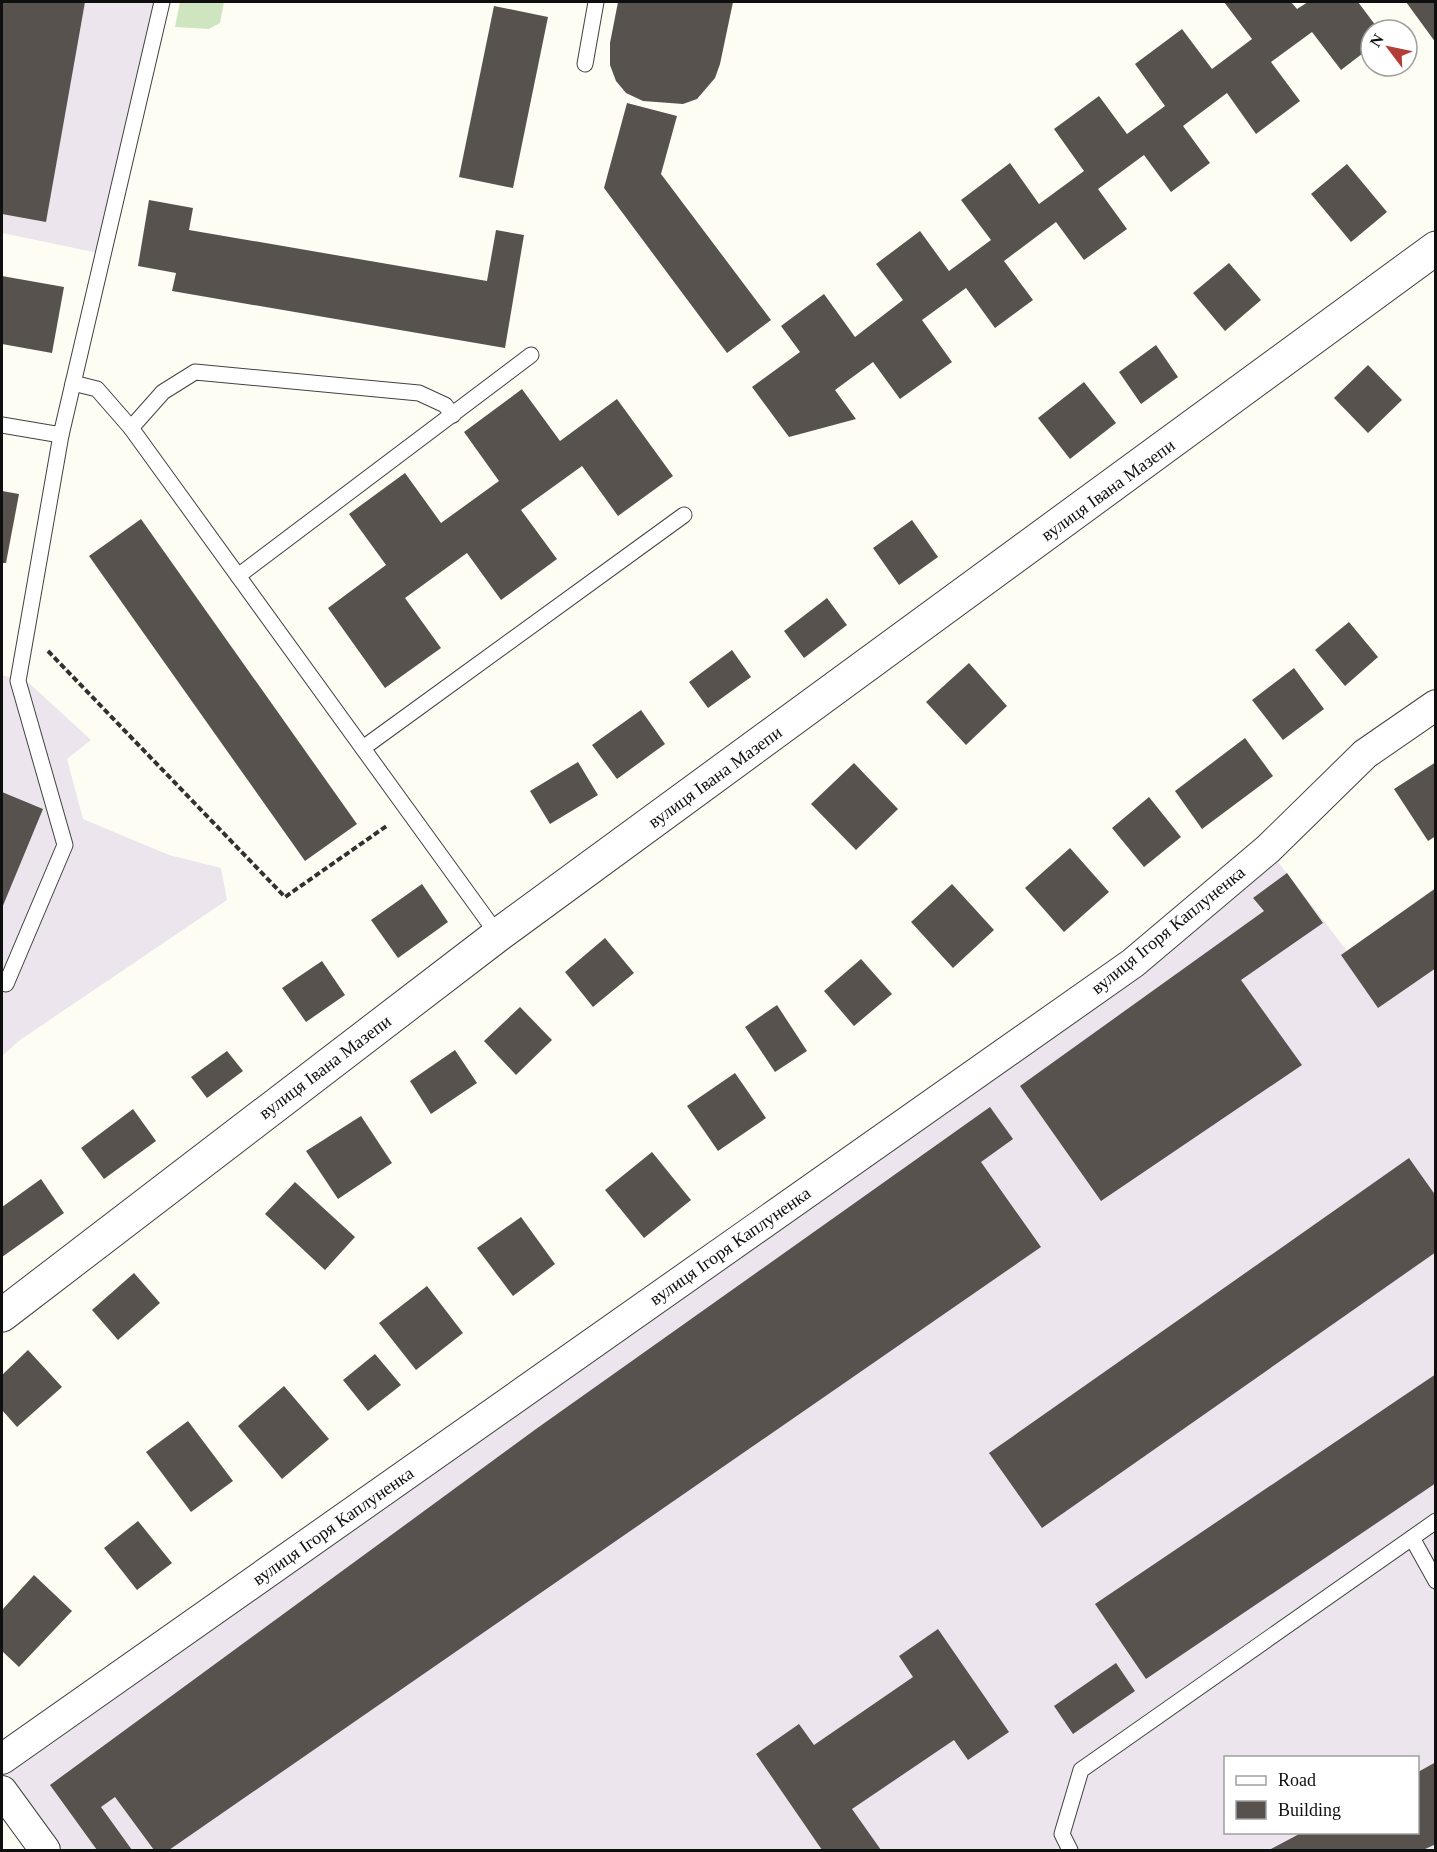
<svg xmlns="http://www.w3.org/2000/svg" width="1437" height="1852" font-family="'Times New Roman',serif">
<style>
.industrial{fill:#ede5ed;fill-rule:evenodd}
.green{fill:#cee5bf}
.building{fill:#57524d}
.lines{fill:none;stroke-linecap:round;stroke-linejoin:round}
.service-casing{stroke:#424242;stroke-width:17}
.minor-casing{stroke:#424242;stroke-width:32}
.tertiary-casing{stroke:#424242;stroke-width:35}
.path{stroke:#313131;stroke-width:4;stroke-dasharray:6 3;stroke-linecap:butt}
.service{stroke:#fff;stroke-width:15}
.minor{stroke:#fff;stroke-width:30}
.tertiary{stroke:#fff;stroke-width:33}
.labels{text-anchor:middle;stroke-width:6;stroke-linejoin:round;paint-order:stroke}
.street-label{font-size:18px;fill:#0f0f0f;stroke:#fff}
</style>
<rect width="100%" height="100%" fill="#fefdf3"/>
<g class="industrial">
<path d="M2,2H156L103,254L2,233Z"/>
<path d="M2,675L29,683L91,740L67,759L83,819L169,855L221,868L227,900L20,1040L2,1056Z"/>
<path d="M1268,849L1347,951L1435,888V1850H45L2,1791V1759ZM1226,1758H1418V1832H1226Z"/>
</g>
<path class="green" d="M180,2H224L220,23L209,29L175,27Z"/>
<g class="building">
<path d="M2,2H85L46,222L2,214Z"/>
<path d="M618,2H733L720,64L715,78L697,99L683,104L643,101L626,93L616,81L610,65V43Z"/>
<path d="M1224,2H1291L1297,9L1308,2H1358L1379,30H1371V47L1341,70L1312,32L1271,62L1300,101L1256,134L1227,93L1183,126L1210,163L1171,192L1144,155L1098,189L1127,229L1084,260L1056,222L1004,261L1033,300L995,328L966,288L922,320L952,362L900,399L873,362L835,390L856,419L789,437L752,387L800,352L781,326L824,294L855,337L903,300L876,264L920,231L949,271L991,240L961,200L1010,163L1039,204L1084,171L1054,129L1099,96L1127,134L1165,106L1135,64L1182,29L1212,69L1252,39Z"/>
<path d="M1406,2H1436V43Z"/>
<path d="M494,6L548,17L513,188L459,177Z"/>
<path d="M627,103L677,116L661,174L771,320L727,353L604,188Z"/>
<path d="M1347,164L1387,212L1351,242L1311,194Z"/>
<path d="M149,200L193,208L189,230L487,281L496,230L524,235L505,348L172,291L176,273L138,266Z"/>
<path d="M1229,263L1261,300L1225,331L1193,293Z"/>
<path d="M2,276L64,287L52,353L2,344Z"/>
<path d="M1156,345L1178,377L1141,404L1119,372Z"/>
<path d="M1368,365L1402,400L1368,433L1334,398Z"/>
<path d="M1084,382L1116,423L1070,459L1038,418Z"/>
<path d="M522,389L560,441L617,399L673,476L618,516L582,466L521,510L557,559L501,600L467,553L405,598L441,648L385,688L328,608L386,565L349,514L405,473L441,523L499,481L464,432Z"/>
<path d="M2,491L19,494L6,563H2Z"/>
<path d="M141,519L357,824L305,861L89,556Z"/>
<path d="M912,520L938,557L899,585L873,548Z"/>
<path d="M827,598L847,625L804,658L784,631Z"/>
<path d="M1349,622L1378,657L1345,686L1315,650Z"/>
<path d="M732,650L751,677L708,708L689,682Z"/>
<path d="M969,663L1007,706L966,745L926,702Z"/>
<path d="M1294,668L1324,709L1283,740L1252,700Z"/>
<path d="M641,710L665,744L617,779L592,745Z"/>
<path d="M1245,738L1273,776L1202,829L1175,791Z"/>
<path d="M578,762L598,795L550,824L530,791Z"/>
<path d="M1436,762V836L1428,841L1394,789Z"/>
<path d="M854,763L898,809L856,850L811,804Z"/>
<path d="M2,792L43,809L2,908Z"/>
<path d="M1149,797L1181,837L1144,867L1112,828Z"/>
<path d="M1070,848L1109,892L1064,932L1025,888Z"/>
<path d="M1287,873L1323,923L1241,980L1302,1065L1101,1201L1020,1086L1264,911L1253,898Z"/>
<path d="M422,884L448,922L398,958L371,920Z"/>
<path d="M952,884L994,930L953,968L911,922Z"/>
<path d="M1436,888V968L1378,1008L1341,955Z"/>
<path d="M605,938L634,973L593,1007L565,972Z"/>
<path d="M861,959L892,994L854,1026L824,991Z"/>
<path d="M322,961L345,995L306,1022L282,988Z"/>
<path d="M777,1005L807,1051L775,1072L745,1027Z"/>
<path d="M520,1007L552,1040L516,1075L484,1041Z"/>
<path d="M455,1050L477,1083L431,1114L410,1081Z"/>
<path d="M227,1051L243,1071L207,1098L191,1077Z"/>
<path d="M735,1073L766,1118L718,1151L687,1106Z"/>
<path d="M990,1107L1013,1139L981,1162L1041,1247L169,1850H154L115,1797L101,1807L132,1850H97L50,1785L536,1429Z"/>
<path d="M133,1109L156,1141L104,1179L81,1148Z"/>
<path d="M361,1116L392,1163L338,1199L306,1151Z"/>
<path d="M652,1152L691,1200L644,1238L605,1190Z"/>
<path d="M1409,1158L1436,1196V1252L1042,1528L989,1453Z"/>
<path d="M41,1179L64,1213L2,1257V1207Z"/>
<path d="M295,1182L355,1237L325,1270L265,1214Z"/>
<path d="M521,1217L555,1264L513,1296L477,1248Z"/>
<path d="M134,1273L160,1303L118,1340L92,1310Z"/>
<path d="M427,1286L463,1333L416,1370L379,1323Z"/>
<path d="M28,1350L62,1387L17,1427L2,1410V1375Z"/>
<path d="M375,1354L401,1385L368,1411L343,1380Z"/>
<path d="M1436,1374V1483L1146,1679L1095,1604Z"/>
<path d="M284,1386L329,1439L282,1479L238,1426Z"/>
<path d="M188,1421L233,1481L191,1512L146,1452Z"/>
<path d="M138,1521L172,1563L137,1590L104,1548Z"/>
<path d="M34,1575L72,1611L19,1667L2,1651V1610Z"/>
<path d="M938,1629L1009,1732L968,1760L954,1740L852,1809L881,1850H822L756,1754L799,1724L814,1745L913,1677L899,1656Z"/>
<path d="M1116,1663L1135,1691L1073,1734L1054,1706Z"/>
<path d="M1436,1762V1844L1423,1850H1269L1303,1832H1418V1772Z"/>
</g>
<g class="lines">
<defs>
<g id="service">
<path d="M585,64L596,2"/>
<path d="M73,383L97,389L131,428"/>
<path d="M453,415L445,405L419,393L195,372L163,392L131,428L498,935"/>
<path d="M2,425L61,435L162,2"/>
<path d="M238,576L531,355"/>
<path d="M363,748L684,515"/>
<path d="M2,982L6,984L65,845L18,681L61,435"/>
<path d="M1412,1538L1436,1581"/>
<path d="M1070,1850L1062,1834L1081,1770L1436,1521"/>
</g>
<g id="minor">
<path d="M2,1759L1133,963L1268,849L1365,754L1436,705"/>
<path d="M2,1791L45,1850"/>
</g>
<path id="tertiary" d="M2,1315L498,935L1436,248"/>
</defs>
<use href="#service" class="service-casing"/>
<use href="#minor" class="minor-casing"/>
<use href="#tertiary" class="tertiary-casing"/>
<path class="path" d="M48,651L285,897L388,825"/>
<use href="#service" class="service"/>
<use href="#minor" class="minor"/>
<use href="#tertiary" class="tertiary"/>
</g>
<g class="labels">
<g class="street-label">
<text transform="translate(1108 490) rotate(-36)" y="6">вулиця Івана Мазепи</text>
<text transform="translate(715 777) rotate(-36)" y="6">вулиця Івана Мазепи</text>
<text transform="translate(1168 930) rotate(-39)" y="6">вулиця Ігоря Каплуненка</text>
<text transform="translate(325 1067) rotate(-37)" y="6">вулиця Івана Мазепи</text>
<text transform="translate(730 1246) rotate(-35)" y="6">вулиця Ігоря Каплуненка</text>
<text transform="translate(333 1526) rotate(-35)" y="6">вулиця Ігоря Каплуненка</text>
</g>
</g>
<rect width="1437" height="1852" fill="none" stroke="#0f0f0f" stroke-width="6"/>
<rect x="1224" y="1756" width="195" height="78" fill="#ffffff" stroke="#9f9f9f" stroke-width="1.5"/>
<rect x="1236" y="1776" width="30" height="9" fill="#ffffff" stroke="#9f9f9f" stroke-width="1.5"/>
<text x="1278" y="1786" font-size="18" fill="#0f0f0f">Road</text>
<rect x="1236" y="1801" width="30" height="18" fill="#57524d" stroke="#9f9f9f" stroke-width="1.5"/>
<text x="1278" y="1816" font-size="18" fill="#0f0f0f">Building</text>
<g transform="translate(1389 48) rotate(302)"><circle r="28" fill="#ffffff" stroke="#9f9f9f" stroke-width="1.5"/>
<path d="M0-4.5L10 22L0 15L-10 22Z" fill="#b23e35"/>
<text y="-9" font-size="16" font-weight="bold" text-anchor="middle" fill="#0f0f0f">N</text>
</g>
</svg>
